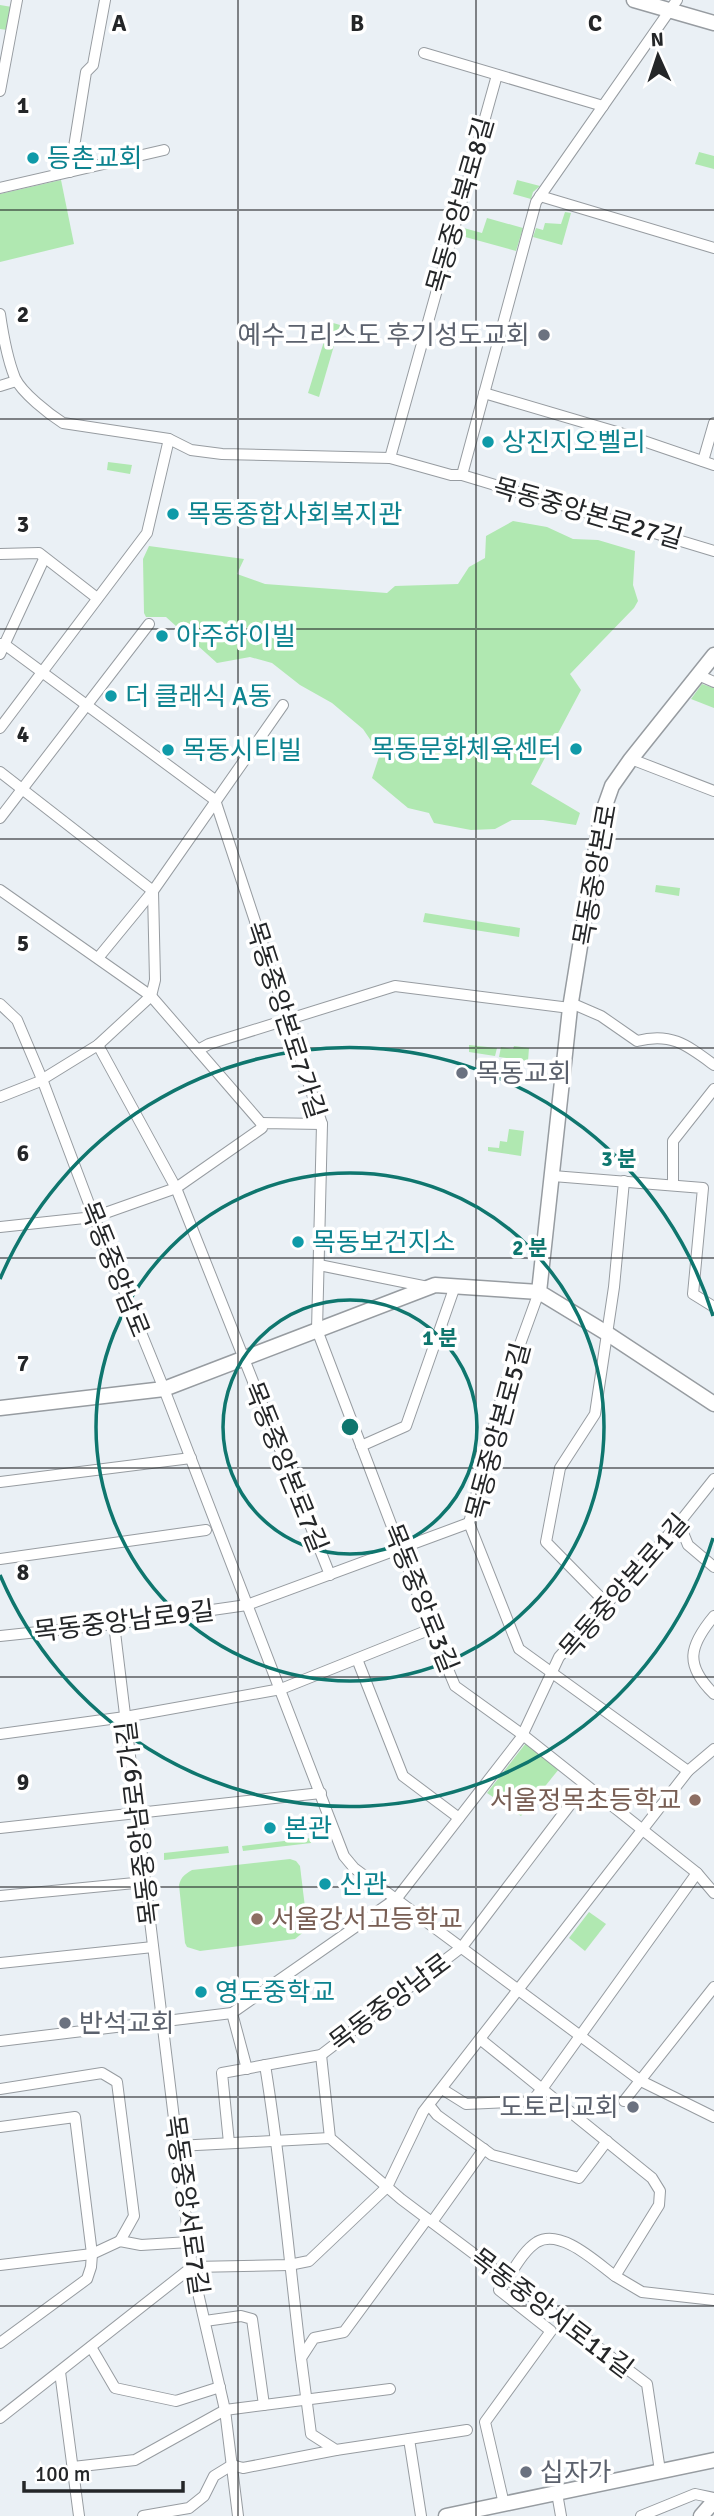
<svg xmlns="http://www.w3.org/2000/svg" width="714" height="2516" font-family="Signika,'Noto Sans KR',sans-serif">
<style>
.green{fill:#b0e8b1}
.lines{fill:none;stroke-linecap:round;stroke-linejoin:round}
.street-casing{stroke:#979ca1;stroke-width:12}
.secondary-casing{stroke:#979ca1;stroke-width:17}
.street{stroke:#fff;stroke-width:10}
.secondary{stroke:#fff;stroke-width:14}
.grid{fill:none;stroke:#242628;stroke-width:2;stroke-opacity:0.55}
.ring{fill:none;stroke:#0f766e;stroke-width:3.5}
.culture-dot{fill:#0f9aa8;stroke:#fff;stroke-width:2.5}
.worship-dot{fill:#6b7280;stroke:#fff;stroke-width:2.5}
.education-dot{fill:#8d6e63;stroke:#fff;stroke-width:2.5}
.labels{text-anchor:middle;stroke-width:7;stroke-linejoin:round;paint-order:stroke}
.culture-label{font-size:26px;fill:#0d838f;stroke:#fff;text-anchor:start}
.street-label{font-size:26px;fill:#242628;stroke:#fff}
.worship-label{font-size:26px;fill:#5b616d;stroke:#fff;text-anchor:start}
.education-label{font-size:26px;fill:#785e54;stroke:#fff;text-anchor:end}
.grid-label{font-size:23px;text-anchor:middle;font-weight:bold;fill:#242628;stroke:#fff;stroke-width:7;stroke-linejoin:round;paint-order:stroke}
.centre{fill:#0f766e;stroke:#fff;stroke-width:3.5}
.ring-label{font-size:21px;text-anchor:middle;font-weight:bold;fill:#0f766e;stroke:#fff;stroke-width:7;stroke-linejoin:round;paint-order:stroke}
</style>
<rect width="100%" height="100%" fill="#eaf0f5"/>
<g class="green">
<path d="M0,5L12,7L7,30L0,29Z"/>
<path d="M699,152L714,156V169L695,164Z"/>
<path d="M61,180L74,244L0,262V194Z"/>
<path d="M517,180L540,186L533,192L531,199L513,194Z"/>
<path d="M565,212L571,213L562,245L533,237L536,228L543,230L545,223L561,224Z"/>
<path d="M487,218L523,228L516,251L458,235L460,227L482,233Z"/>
<path d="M330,322L340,325L319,397L308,393Z"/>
<path d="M108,462L132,465L130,474L107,470Z"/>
<path d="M513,521L547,527L573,539L598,540L635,551L633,585L638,601L634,608L570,674L581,690L531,784L580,813L576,825L543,820H512L495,829L471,830L434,823L429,813L408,808L372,778L380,754L363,729L332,703L300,685L272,663L250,657L217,663L166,617H146L144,613L143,559L149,546L244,559L237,574L265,584L387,593L395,586L458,584L469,567L485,558L486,536Z"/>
<path d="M702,684L714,688V708L691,699Z"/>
<path d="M656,885L680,888L679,896L655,892Z"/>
<path d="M425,913L520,928L519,937L423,922Z"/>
<path d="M469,1045L497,1048L495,1056L469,1052Z"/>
<path d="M514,1046L529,1048L528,1061L499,1057L501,1047L513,1049Z"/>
<path d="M509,1129L524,1131L521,1156L488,1151V1147L499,1148L500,1141L507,1142Z"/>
<path d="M526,1743L559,1769L521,1816L487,1793Z"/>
<path d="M310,1838L311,1843L243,1851L242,1846Z"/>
<path d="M228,1846L229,1853L164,1860V1853Z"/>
<path d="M290,1859L296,1861L300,1866L307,1924L306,1930L295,1939L200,1951L187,1947L185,1943L179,1885C181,1877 185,1874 192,1870Z"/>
<path d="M589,1912L606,1924L585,1951L569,1938Z"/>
</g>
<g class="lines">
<defs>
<g id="street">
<path d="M424,53L603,106"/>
<path d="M0,91L17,0"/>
<path d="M70,172L86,72L93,65L105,0"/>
<path d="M0,188L164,150"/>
<path d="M540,196L714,248"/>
<path d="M0,314C3,335 7,358 15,378C22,393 49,414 63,423L169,439L191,450L222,454L390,458L451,475H462L714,551"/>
<path d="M0,386L16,381"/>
<path d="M484,393L620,433L714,465"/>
<path d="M390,458L497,75"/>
<path d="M703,461L714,423"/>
<path d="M462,475L536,202L677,0"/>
<path d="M0,554L39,553L97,598"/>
<path d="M0,644H4L215,800L322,1124L317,1330L431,1629L455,1686L523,1735L697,1873L714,1893"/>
<path d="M0,654L44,559"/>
<path d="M698,675L714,682"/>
<path d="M0,728L147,533L169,439"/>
<path d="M631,759L714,791"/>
<path d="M0,772L153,891L155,980L151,996L98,1045L38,1082L0,1097"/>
<path d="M0,818L149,624"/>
<path d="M0,890L151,996L261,1123"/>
<path d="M98,958L153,891L283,705"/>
<path d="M571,1003L601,1016L637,1041C671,1032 687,1045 714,1065"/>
<path d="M0,1004L17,1020L42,1079L94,1217L164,1389L344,1856L354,1868L641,2081L714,2117"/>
<path d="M98,1045L176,1188L330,1575"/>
<path d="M198,1050L209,1044L395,986L570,1008"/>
<path d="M553,1176L703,1188L693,1294L714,1307"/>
<path d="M673,1184V1141L714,1089"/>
<path d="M0,1227L94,1217L176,1188L262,1128L261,1123L322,1124"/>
<path d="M319,1265L428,1287"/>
<path d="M539,1292L503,1391L469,1523L519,1649L688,1771"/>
<path d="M361,1446L406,1426L455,1286"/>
<path d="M0,1482L191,1458"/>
<path d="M679,1523L688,1545L714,1567"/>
<path d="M0,1559L206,1530"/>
<path d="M607,1604L546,1542L560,1468L595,1414L614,1287L624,1181"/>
<path d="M714,1616C689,1646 684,1665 714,1694"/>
<path d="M114,1624L192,2267L225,2410L238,2516"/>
<path d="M0,1636L114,1624L247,1605L469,1523"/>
<path d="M357,1659L403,1776L459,1818"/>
<path d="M0,1734L125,1717L281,1689L431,1629"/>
<path d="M0,1828L321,1793"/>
<path d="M697,1873L542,2089L652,2178L660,2191L659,2205L615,2276L642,2292L714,2300"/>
<path d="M0,1896L145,1882"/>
<path d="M0,1963L153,1947"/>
<path d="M232,2013L247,2069"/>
<path d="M0,2041L232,2013L397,1898L521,1738L559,1657L679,1523L714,1479"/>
<path d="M321,2055L330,2138L401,2199L647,2384L660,2471"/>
<path d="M265,2065C281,2162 289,2260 301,2358"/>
<path d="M0,2089L102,2073L117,2082L134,2216L120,2241"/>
<path d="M442,2089L466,2104L532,2101L542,2089L480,2039"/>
<path d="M624,2101L714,1987"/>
<path d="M429,2105L437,2115L492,2155L579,2178L607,2141"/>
<path d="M0,2127L75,2117L92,2254L91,2267L87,2279L0,2343"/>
<path d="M229,2143L222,2073L321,2055L462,1947L585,1785"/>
<path d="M177,2146L330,2138"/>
<path d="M432,2222L484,2149"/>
<path d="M0,2265L92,2254L120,2241L141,2245L189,2242"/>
<path d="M205,2321L241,2316L252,2319L264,2405"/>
<path d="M91,2347L115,2388L176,2401L220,2387"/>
<path d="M60,2372L79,2516"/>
<path d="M0,2418L192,2267L289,2265L309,2261L387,2187L423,2112L688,1771L714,1749"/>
<path d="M409,2439L467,2430"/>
<path d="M73,2467L135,2460L225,2410L390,2389"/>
<path d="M557,2493L561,2516"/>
<path d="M504,2504L485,2422L551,2331L499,2290C511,2276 521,2252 537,2242C561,2228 597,2263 615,2276"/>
<path d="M143,2516L189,2508L204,2496L214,2476L232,2465L243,2468L336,2450"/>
<path d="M421,2516L409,2439L336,2450L311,2434L301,2358L314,2338L344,2332L427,2219"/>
<path d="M641,2516L695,2494L714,2498"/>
</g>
<g id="secondary">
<path d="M634,0L714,23"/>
<path d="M714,655L631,759L612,786L601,817L570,1008L539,1292L608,1334L714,1404"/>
<path d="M0,1408L164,1389L435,1285L539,1292"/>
<path d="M446,2516L714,2460"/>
<path d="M701,2516L714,2501"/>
</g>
</defs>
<use href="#street" class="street-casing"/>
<use href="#secondary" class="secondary-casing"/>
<use href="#street" class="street"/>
<use href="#secondary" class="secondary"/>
</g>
<path class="grid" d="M238,0V2516M476,0V2516M0,210H714M0,419H714M0,629H714M0,839H714M0,1048H714M0,1258H714M0,1468H714M0,1677H714M0,1887H714M0,2097H714M0,2306H714"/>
<g class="ring">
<circle cx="350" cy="1427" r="127"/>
<circle cx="350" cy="1427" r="254"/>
<path d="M713 1538A380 380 0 0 1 0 1575M0 1279A380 380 0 0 1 713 1316"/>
</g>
<g class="culture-dot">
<circle cx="33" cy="158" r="7"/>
<circle cx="488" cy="442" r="7"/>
<circle cx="173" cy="514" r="7"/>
<circle cx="162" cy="636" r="7"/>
<circle cx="111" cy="696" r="7"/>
<circle cx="576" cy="749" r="7"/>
<circle cx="168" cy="750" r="7"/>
<circle cx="298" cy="1242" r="7"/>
<circle cx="270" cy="1828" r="7"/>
<circle cx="325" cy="1884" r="7"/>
<circle cx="201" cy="1992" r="7"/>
</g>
<g class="worship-dot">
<circle cx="544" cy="335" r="7"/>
<circle cx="462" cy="1073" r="7"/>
<circle cx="65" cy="2023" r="7"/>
<circle cx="633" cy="2107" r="7"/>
<circle cx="526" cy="2472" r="7"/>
</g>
<g class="education-dot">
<circle cx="695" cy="1800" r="7"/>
<circle cx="257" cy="1919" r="7"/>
</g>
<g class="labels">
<g class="culture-label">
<text x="47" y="167">등촌교회</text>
<text x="502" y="451">상진지오벨리</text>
<text x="187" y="523">목동종합사회복지관</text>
<text x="176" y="645">아주하이빌</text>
<text x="125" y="705">더 클래식 A동</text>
<text x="562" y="758" text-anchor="end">목동문화체육센터</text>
<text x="182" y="759">목동시티빌</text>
<text x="312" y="1251">목동보건지소</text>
<text x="284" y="1837">본관</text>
<text x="339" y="1893">신관</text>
<text x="215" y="2001">영도중학교</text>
</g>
<g class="street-label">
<text transform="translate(460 205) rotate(-74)" y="9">목동중앙북로8길</text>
<text transform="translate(588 513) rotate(16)" y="9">목동중앙본로27길</text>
<text transform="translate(595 875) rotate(-80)" y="9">목동중앙본로</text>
<text transform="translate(286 1020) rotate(72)" y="9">목동중앙본로7가길</text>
<text transform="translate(115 1269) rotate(68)" y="9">목동중앙남로</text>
<text transform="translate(498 1431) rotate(-75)" y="9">목동중앙본로5길</text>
<text transform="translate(286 1467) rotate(68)" y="9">목동중앙본로7길</text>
<text transform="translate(624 1586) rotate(-49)" y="9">목동중앙본로1길</text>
<text transform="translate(421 1598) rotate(68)" y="9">목동중앙로3길</text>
<text transform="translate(124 1621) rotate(-7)" y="9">목동중앙남로9길</text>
<text transform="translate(138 1823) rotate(-97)" y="9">목동중앙남로9가길</text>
<text transform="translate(390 2002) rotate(-37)" y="9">목동중앙남로</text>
<text transform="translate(187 2205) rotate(82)" y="9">목동중앙서로7길</text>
<text transform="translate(552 2313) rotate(37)" y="9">목동중앙서로11길</text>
</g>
<g class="worship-label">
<text x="530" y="344" text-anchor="end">예수그리스도 후기성도교회</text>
<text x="476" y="1082">목동교회</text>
<text x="79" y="2032">반석교회</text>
<text x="619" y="2116" text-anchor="end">도토리교회</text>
<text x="540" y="2481">십자가</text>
</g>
<g class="education-label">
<text x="681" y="1809">서울정목초등학교</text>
<text x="271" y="1928" text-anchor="start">서울강서고등학교</text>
</g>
</g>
<g class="grid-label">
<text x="119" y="31">A</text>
<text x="357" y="31">B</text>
<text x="595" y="31">C</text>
<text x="23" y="113">1</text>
<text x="23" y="322">2</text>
<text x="23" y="532">3</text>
<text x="23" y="742">4</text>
<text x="23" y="951">5</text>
<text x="23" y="1161">6</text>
<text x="23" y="1371">7</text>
<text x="23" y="1580">8</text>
<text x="23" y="1790">9</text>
</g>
<circle cx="350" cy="1427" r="10" class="centre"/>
<g class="ring-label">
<text x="619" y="1166">3 분</text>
<text x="530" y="1255">2 분</text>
<text x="440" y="1345">1 분</text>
</g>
<g transform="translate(658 56) rotate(357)" stroke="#ffffff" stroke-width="5" paint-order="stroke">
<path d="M0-5L12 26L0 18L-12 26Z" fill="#242628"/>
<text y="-10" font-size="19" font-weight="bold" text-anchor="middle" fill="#242628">N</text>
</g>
<path d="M24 2481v10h159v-10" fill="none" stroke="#242628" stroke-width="3.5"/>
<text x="35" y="2481" font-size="21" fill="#242628" stroke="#ffffff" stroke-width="5" paint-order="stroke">100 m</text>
</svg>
